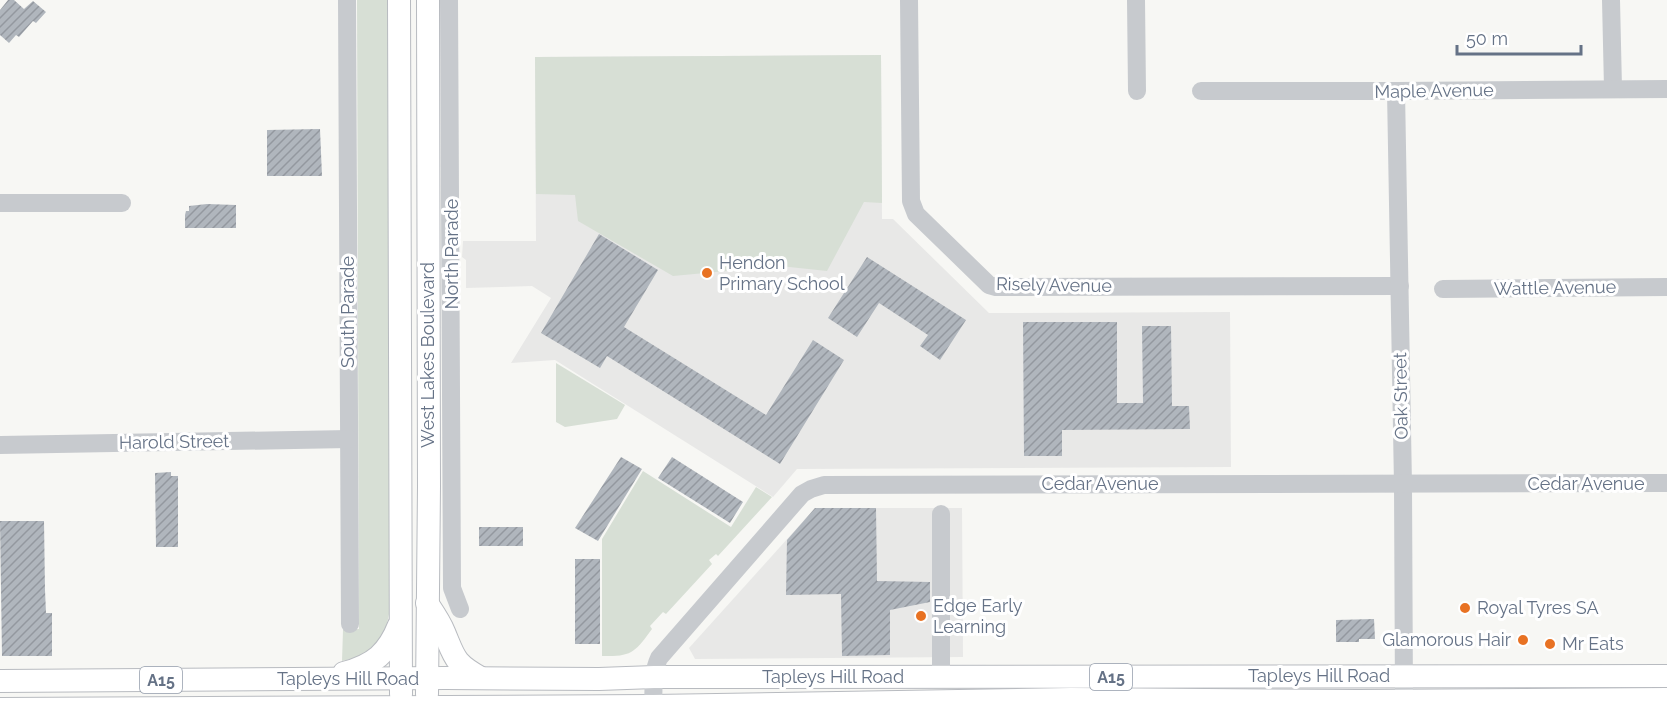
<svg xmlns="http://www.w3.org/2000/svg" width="1667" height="710" font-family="Raleway,sans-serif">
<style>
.built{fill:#e8e8e7}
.green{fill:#d7dfd5}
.building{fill:url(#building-hatch)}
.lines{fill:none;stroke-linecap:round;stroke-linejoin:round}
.major-casing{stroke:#b8bbc0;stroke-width:24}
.minor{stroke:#c7cace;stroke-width:18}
.major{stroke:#fff;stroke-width:22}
.poi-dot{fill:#e87223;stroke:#fff;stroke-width:2}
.labels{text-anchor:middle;stroke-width:6;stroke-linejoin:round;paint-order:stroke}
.shield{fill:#fff;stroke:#939caa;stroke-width:1.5}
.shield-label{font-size:16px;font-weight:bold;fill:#657286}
.street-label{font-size:18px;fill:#657286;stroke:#fff}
.poi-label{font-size:18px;fill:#657286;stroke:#fff;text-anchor:start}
</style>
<defs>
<pattern id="building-hatch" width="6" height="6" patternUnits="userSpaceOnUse" patternTransform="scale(1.5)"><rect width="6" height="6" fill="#b0b6bd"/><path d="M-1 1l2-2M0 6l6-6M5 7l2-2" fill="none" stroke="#93989f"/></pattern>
</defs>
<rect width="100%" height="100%" fill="#f7f7f4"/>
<g class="built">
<path d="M881,55L882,219H893L989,313L1230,312L1231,467L797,469L773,497L555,360L511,363L551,298L532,286L466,288V260L462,257L463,241H536L535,57Z"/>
<path d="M815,508H962L963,657L695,659L689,648Z"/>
</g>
<g class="green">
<path d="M357,0H389L391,602C386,637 380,653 342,661L343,630L359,629Z"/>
<path d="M881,55L882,203L864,202L827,271L780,266L673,276L578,221L575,195L536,194L535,57Z"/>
<path d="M556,363L625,405L617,419L565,427L556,422Z"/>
<path d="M643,471L731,527L756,487L772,497L718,556L716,554L709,560L712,564L666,614L663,612L650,626L652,629C635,652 632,657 602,656V539Z"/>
</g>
<g class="building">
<path d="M8,0H14L24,9L33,1L46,12L36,23L33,21L19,37L16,35L9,43L0,35V10Z"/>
<path d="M320,129L322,176H267V130Z"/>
<path d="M207,204L236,205V228H185V215L186,211H189V206Z"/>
<path d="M599,234L658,270L624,327L766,415L813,340L844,360L780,464L607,356L600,368L541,333Z"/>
<path d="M867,257L966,320L940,360L920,346L928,335L879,303L857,337L828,318Z"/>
<path d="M1023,322H1117V403H1143L1142,326H1171L1172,406H1189L1190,429L1062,430V456H1024Z"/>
<path d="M621,457L642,469L598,541L575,528Z"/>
<path d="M672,457L743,502L730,523L658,478Z"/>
<path d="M171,472V476H178V547H156L155,473Z"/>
<path d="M815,508H876L877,581L930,582V602L890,610V655L842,656L841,594L786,595L787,540Z"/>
<path d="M0,521H44L45,590L46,613H52V656H2Z"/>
<rect x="479" y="527" width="44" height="19"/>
<rect x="575" y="559" width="25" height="85"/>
<path d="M1374,619L1375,639H1359V642H1336V620Z"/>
</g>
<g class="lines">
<defs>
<g id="major">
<path d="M399,0L401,694"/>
<path d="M427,603C433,612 440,622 444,632C455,658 454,663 481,678"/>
<path d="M344,673C374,665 388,653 399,625"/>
<path d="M0,681L446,678L599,679L654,677L1667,676"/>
<path d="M427,694L429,486L428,0"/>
<path d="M0,709L653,706L1071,699L1358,701L1667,699"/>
</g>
</defs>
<use href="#major" class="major-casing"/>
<g class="minor">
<path d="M347,0L350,624"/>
<path d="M449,0L452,588L460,609"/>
<path d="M909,0L911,201L916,214L989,285L996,287H1020L1400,286"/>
<path d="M1136,0L1137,91"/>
<path d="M1611,0L1613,88"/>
<path d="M1201,91H1396L1667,89"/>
<path d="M1396,91L1403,485L1404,701"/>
<path d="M0,203H122"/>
<path d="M1443,289L1667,287"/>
<path d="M0,445L349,439"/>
<path d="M941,677V514"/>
<path d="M653,706C654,689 652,673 659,658L802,494L811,489L824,485L1667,483"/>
</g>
<use href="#major" class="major"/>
</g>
<g class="poi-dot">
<circle cx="707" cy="273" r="6"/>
<circle cx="1465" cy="608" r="6"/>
<circle cx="921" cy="616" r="6"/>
<circle cx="1523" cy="640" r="6"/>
<circle cx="1550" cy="644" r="6"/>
</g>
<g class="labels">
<g class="shield">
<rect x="1090" y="664" width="42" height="26" rx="4.5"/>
<rect x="140" y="667" width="42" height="26" rx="4.5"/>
</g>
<g class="shield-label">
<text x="1111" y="683">A15</text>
<text x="161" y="686">A15</text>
</g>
<g class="street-label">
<text transform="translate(1434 91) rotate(-1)" y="6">Maple Avenue</text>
<text transform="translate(452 254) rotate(-90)" y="6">North Parade</text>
<text transform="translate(1054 285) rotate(1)" y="6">Risely Avenue</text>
<text transform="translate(1555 288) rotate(-1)" y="6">Wattle Avenue</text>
<text transform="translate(348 312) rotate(-90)" y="6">South Parade</text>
<text transform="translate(428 355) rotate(-90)" y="6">West Lakes Boulevard</text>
<text transform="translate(1401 396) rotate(-91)" y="6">Oak Street</text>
<text transform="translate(174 442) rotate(-1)" y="6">Harold Street</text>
<text x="1100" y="490">Cedar Avenue</text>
<text x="1586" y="490">Cedar Avenue</text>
<text x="1319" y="682">Tapleys Hill Road</text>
<text x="833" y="683">Tapleys Hill Road</text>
<text x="348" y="685">Tapleys Hill Road</text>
</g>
<g class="poi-label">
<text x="719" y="269">Hendon<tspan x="719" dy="21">Primary School</tspan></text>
<text x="933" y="612">Edge Early<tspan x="933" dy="21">Learning</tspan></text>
<text x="1477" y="614">Royal Tyres SA</text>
<text x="1511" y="646" text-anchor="end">Glamorous Hair</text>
<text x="1562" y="650">Mr Eats</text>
</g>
</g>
<path d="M1457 45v9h124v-9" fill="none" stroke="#657286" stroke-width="3"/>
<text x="1466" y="45" font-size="18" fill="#657286" stroke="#ffffff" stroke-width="4.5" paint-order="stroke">50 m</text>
</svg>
